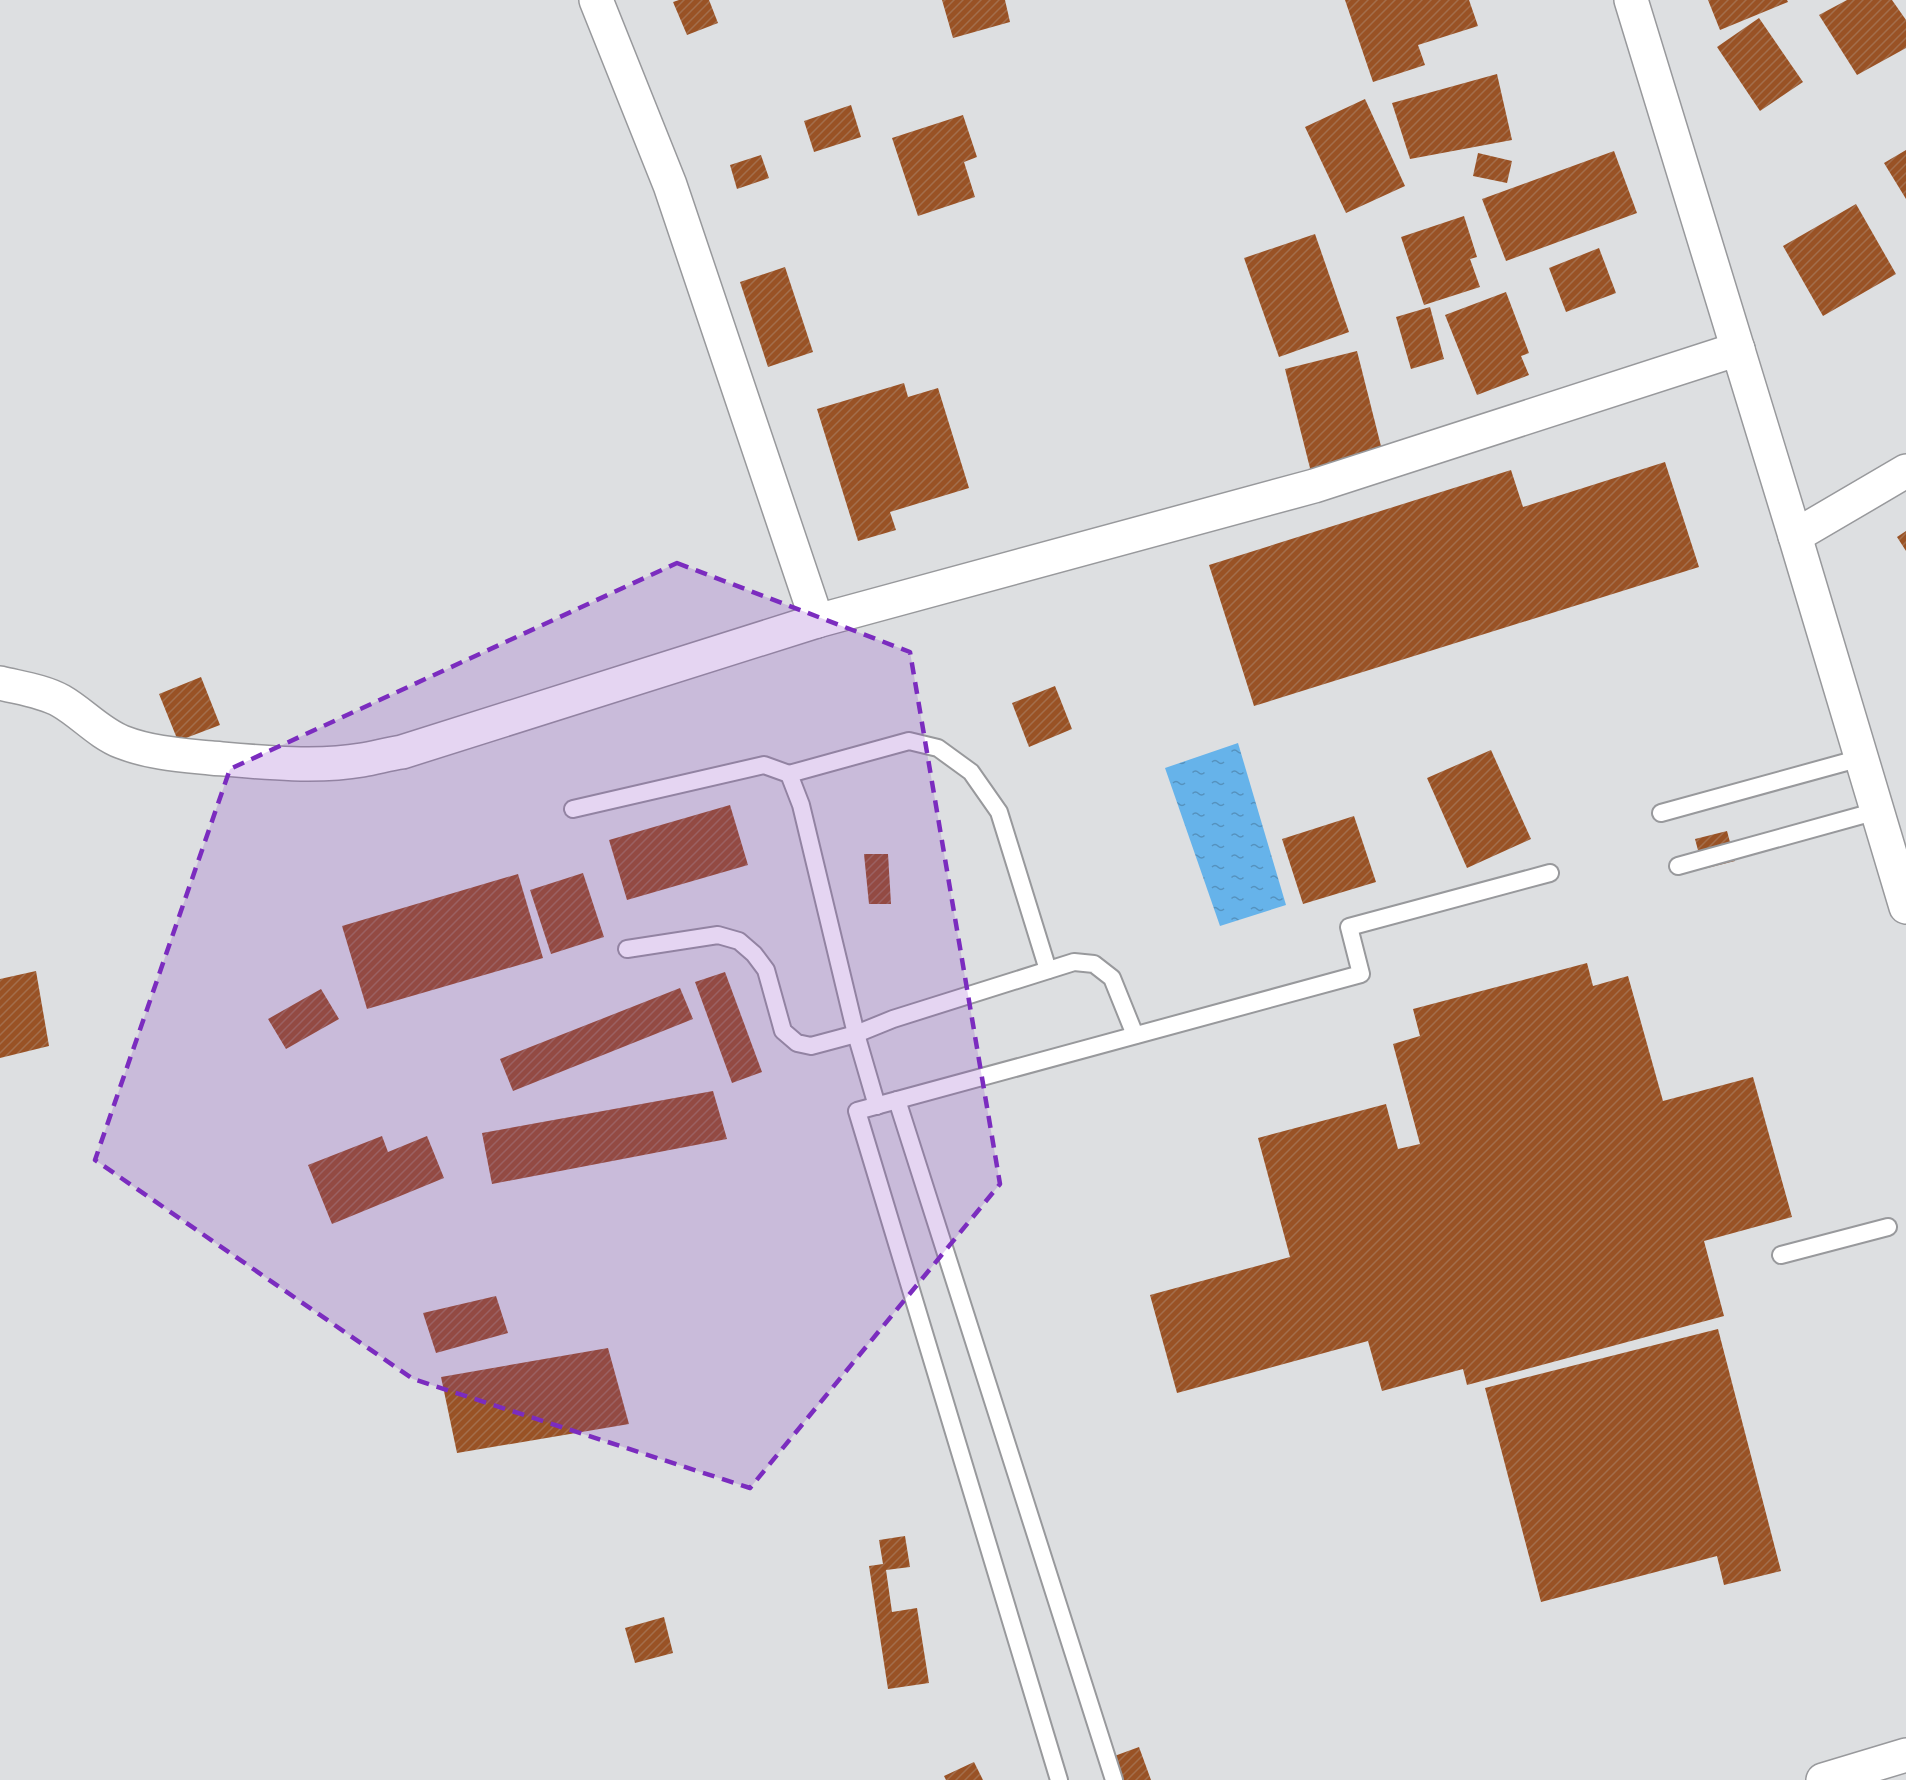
<svg xmlns="http://www.w3.org/2000/svg" width="1906" height="1780" font-family="'Space Grotesk',sans-serif">
<style>
.water{fill:url(#water-ripples)}
.building{fill:url(#building-hatch)}
.lines{fill:none;stroke-linecap:round;stroke-linejoin:round}
.lane-casing{stroke:#98999c;stroke-width:20}
.street-casing{stroke:#98999c;stroke-width:36}
.lane{stroke:#fff;stroke-width:16}
.street{stroke:#fff;stroke-width:33}
.marked{fill:#7b2cbf;fill-opacity:0.2;stroke:#7b2cbf;stroke-width:4.5;stroke-dasharray:12 8;stroke-linejoin:round}
</style>
<defs>
<pattern id="water-ripples" width="26" height="14" patternUnits="userSpaceOnUse" patternTransform="scale(1.5)"><rect width="26" height="14" fill="#66b3ea"/><path d="M2 4q2-2 4 0t4 0M15 11q2-2 4 0t4 0" fill="none" stroke="#5592be"/></pattern>
<pattern id="building-hatch" width="6" height="6" patternUnits="userSpaceOnUse" patternTransform="scale(1.5)"><rect width="6" height="6" fill="#995225"/><path d="M-1 1l2-2M0 6l6-6M5 7l2-2" fill="none" stroke="#a36e4c"/></pattern>
</defs>
<rect width="100%" height="100%" fill="#dddfe1"/>
<path class="water" d="M1238,743L1286,905L1220,926L1165,768Z"/>
<g class="building">
<path d="M679,0H709L718,23L687,35L673,2Z"/>
<path d="M942,0H1005L1010,22L953,38Z"/>
<path d="M1345,0H1469L1478,26L1418,45L1425,65L1373,82Z"/>
<path d="M1708,0H1787L1788,2L1720,30Z"/>
<path d="M1847,0H1892L1906,20V48L1857,75L1819,15Z"/>
<path d="M1759,18L1803,82L1760,111L1717,47Z"/>
<path d="M1497,74L1512,140L1410,159L1392,103Z"/>
<path d="M1365,99L1405,186L1346,213L1305,127Z"/>
<path d="M851,105L861,137L814,152L804,121Z"/>
<path d="M963,115L977,157L964,162L975,197L918,216L892,138Z"/>
<path d="M1906,150V199L1884,163Z"/>
<path d="M1614,151L1637,213L1506,261L1482,199Z"/>
<path d="M1478,153L1512,161L1507,183L1473,176Z"/>
<path d="M761,155L769,178L737,189L730,165Z"/>
<path d="M1856,204L1896,274L1823,316L1783,246Z"/>
<path d="M1464,216L1477,257L1470,259L1480,287L1424,305L1401,237Z"/>
<path d="M1315,234L1349,332L1279,357L1244,258Z"/>
<path d="M1599,248L1616,293L1566,312L1549,268Z"/>
<path d="M785,267L813,352L768,367L740,282Z"/>
<path d="M1506,292L1529,353L1521,356L1529,375L1477,395L1445,315Z"/>
<path d="M1430,307L1444,359L1411,369L1396,317Z"/>
<path d="M1357,351L1384,458L1312,476L1285,369Z"/>
<path d="M904,383L908,397L938,388L969,488L890,512L896,530L858,541L817,409Z"/>
<path d="M1665,462L1699,567L1254,706L1209,565L1511,470L1523,507Z"/>
<path d="M1906,531V551L1897,537Z"/>
<path d="M201,677L220,725L178,741L159,694Z"/>
<path d="M1055,686L1072,729L1029,747L1012,703Z"/>
<path d="M1491,750L1531,839L1467,868L1427,778Z"/>
<path d="M730,805L748,865L627,900L609,840Z"/>
<path d="M1354,816L1376,882L1303,904L1282,839Z"/>
<path d="M1727,831L1735,861L1703,869L1695,839Z"/>
<path d="M864,854H888L891,904H869Z"/>
<path d="M583,873L604,937L551,954L530,890Z"/>
<path d="M518,874L543,958L367,1009L342,926Z"/>
<path d="M1587,963L1593,986L1628,976L1663,1101L1753,1077L1792,1217L1704,1241L1724,1316L1467,1385L1463,1369L1382,1391L1368,1341L1177,1393L1150,1295L1290,1257L1258,1138L1386,1104L1398,1149L1420,1144L1393,1044L1420,1036L1413,1009Z"/>
<path d="M36,971L49,1046L0,1058V979Z"/>
<path d="M725,972L762,1072L732,1083L695,982Z"/>
<path d="M680,988L693,1019L513,1091L500,1059Z"/>
<path d="M321,989L339,1019L286,1049L268,1019Z"/>
<path d="M713,1091L727,1139L492,1184L482,1133Z"/>
<path d="M382,1136L388,1152L427,1136L444,1178L332,1224L308,1165Z"/>
<path d="M496,1296L508,1333L436,1353L423,1313Z"/>
<path d="M1718,1329L1781,1571L1724,1585L1717,1556L1541,1602L1485,1388Z"/>
<path d="M608,1348L629,1424L457,1453L441,1377Z"/>
<path d="M905,1536L910,1567L886,1570L892,1612L917,1608L929,1683L888,1689L869,1566L883,1564L879,1540Z"/>
<path d="M664,1617L673,1653L635,1663L625,1628Z"/>
<path d="M1139,1747L1151,1780H1117L1109,1758Z"/>
<path d="M974,1762L983,1780H946L944,1776Z"/>
</g>
<g class="lines">
<defs>
<g id="lane">
<path d="M789,774L909,741L938,748L971,772L999,812L1048,970"/>
<path d="M573,809L764,765L789,774L801,805L856,1034L877,1106"/>
<path d="M1661,813L1861,758"/>
<path d="M1678,866L1877,811"/>
<path d="M627,949L718,935L739,941L754,954L766,970L783,1031L797,1043L811,1046L856,1034L893,1019L1074,962L1094,964L1112,978L1135,1035"/>
<path d="M897,1100L1114,1780"/>
<path d="M1781,1255L1888,1227"/>
<path d="M1059,1780L857,1111L1361,974L1349,927L1550,873"/>
</g>
<g id="street">
<path d="M596,0L670,185L817,621"/>
<path d="M1631,0L1795,536L1906,907"/>
<path d="M1795,536L1906,471"/>
<path d="M0,683C20,688 43,691 61,701C82,713 99,733 122,742C150,753 181,755 211,758C258,762 316,768 362,760C375,758 388,754 402,752L817,621L1314,486L1738,349"/>
<path d="M1823,1780L1906,1755"/>
</g>
</defs>
<use href="#lane" class="lane-casing"/>
<use href="#street" class="street-casing"/>
<use href="#lane" class="lane"/>
<use href="#street" class="street"/>
</g>
<path class="marked" d="M677,563L910,652L1000,1184L750,1488L413,1379L95,1160L230,769Z"/>
</svg>
